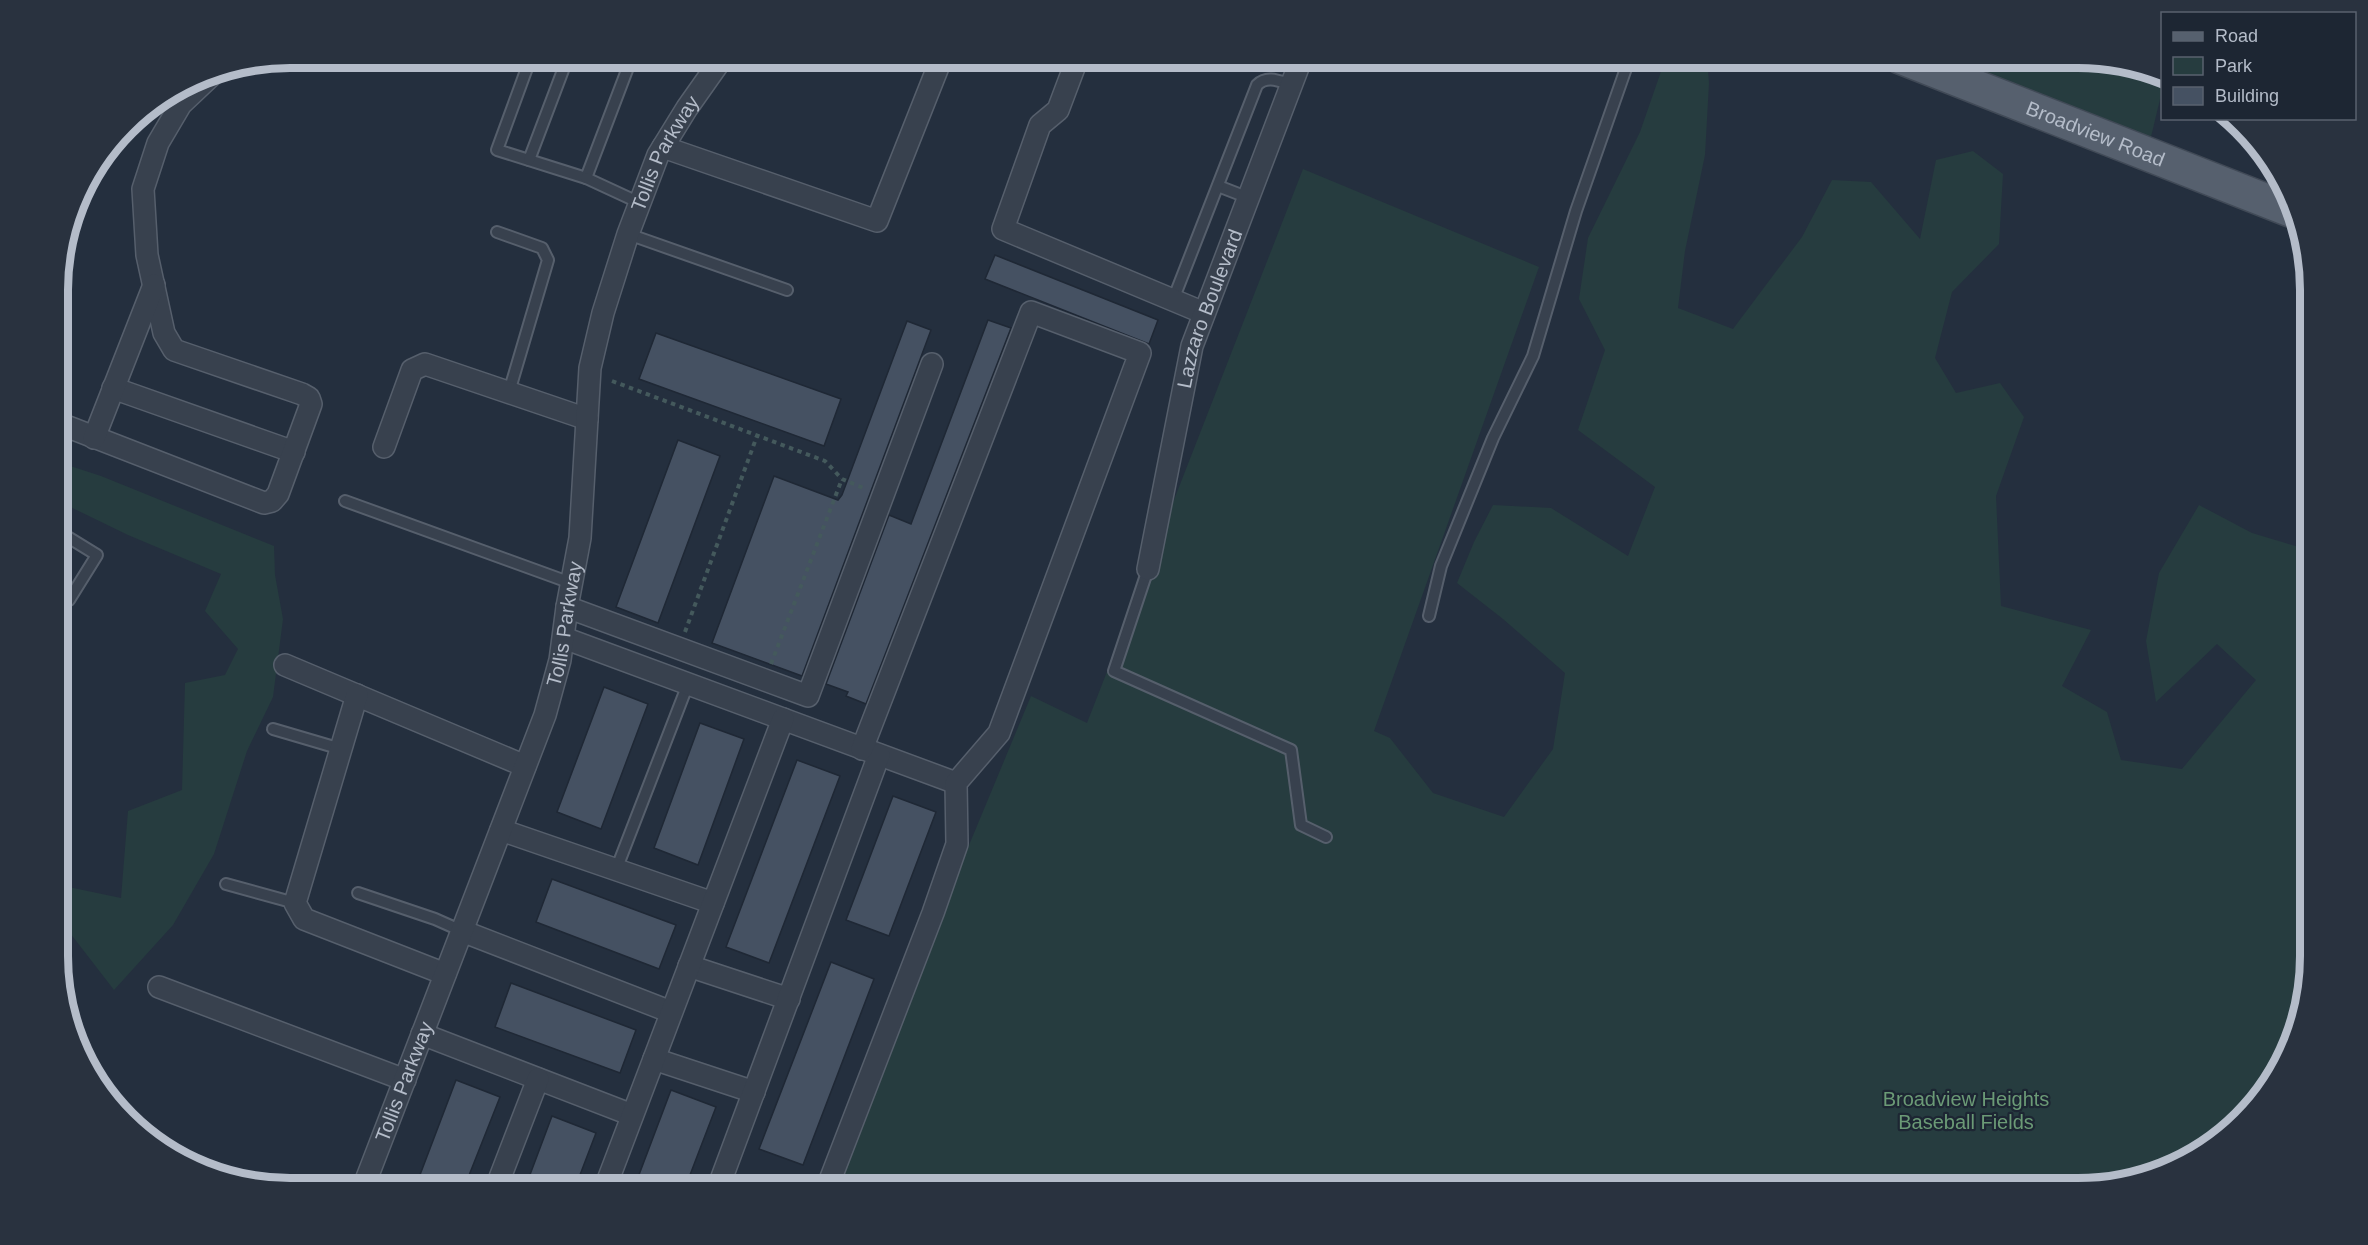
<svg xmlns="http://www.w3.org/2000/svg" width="2368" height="1245" font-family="Helvetica,sans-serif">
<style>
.green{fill:#263c3f}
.building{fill:#455162;stroke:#1f2835;stroke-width:1.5}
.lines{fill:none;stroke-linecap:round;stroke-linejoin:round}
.service-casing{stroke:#565f6c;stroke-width:14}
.minor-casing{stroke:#565f6c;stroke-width:24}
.primary-casing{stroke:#414a57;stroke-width:36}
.path{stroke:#44595c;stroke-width:4;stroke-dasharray:4.5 4.5;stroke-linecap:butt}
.service{stroke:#38414e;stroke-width:10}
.minor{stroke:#38414e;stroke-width:21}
.primary{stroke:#56606e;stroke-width:33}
.labels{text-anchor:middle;stroke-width:4.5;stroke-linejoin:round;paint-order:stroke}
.street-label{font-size:20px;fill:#b4bcc9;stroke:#1d2633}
.park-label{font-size:20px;fill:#6b9a76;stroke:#1d2633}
.rim{fill:none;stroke:#b4bcc9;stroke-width:8}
</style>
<rect width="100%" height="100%" fill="#242f3e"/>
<g class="green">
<path d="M1666,57H1707L1709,83L1705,155L1685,251L1678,308L1733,329L1802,237L1832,180L1871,182L1920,239L1936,160L1973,151L2003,174L1999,244L1952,292L1935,358L1956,393L2000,383L2024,417L1996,496L2001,606L2091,630L2062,686L2107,712L2121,760L2182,769L2256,680L2217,644L2156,702L2146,641L2159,573L2199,505L2252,533L2299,547L2310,517L2311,956L2287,1059L2253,1109L2207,1149L2153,1176L2093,1188H835L930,939L1031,696L1087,723L1303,169L1539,267L1374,731L1390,738L1433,793L1504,817L1553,749L1565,673L1503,619L1457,583L1474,542L1493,505L1551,508L1628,556L1655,487L1578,430L1605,350L1579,299L1588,238L1640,132Z"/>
<path d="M1946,57H2078L2162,77V91L2150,141L2036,96Z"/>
<path d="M58,462L101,476L274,546L275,575L283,619L273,697L247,751L214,854L173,925L114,990L70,933L59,930V885L121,898L128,811L182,790L185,683L225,675L238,649L205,611L221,574L128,535L58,501Z"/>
</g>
<g class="building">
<path d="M995,255L1158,320L1149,344L985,279Z"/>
<path d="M988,320L1011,328L866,704L846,696L848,692L826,684L889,515L911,524Z"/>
<path d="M907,321L931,330L802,676L712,643L774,476L838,500L842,495Z"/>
<path d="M656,333L841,399L824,446L639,379Z"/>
<path d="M678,440L720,456L658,623L616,607Z"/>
<path d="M604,687L648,704L601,829L557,812Z"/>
<path d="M700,723L744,739L698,865L654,848Z"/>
<path d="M797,760L840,776L769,963L726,947Z"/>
<path d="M893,796L936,812L889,936L846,920Z"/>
<path d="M552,879L676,925L659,969L536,922Z"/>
<path d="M831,962L874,979L803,1165L759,1149Z"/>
<path d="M511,983L636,1030L620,1073L495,1027Z"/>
<path d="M456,1080L500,1097L464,1188H415Z"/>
<path d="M671,1090L716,1107L685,1188H634Z"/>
<path d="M552,1116L596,1133L575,1188H525Z"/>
</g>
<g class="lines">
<defs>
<g id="service">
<path d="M531,57L497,150L586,178L632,57"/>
<path d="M704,57L717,66"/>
<path d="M529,160L568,57"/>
<path d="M586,178L640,203"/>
<path d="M1218,186L1249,198"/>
<path d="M497,232L542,248L548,260L509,392"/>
<path d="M628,234L787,290"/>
<path d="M1173,300L1257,85C1267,75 1279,81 1292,85"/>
<path d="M345,501L571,583"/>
<path d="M58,531L97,555L69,600L58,603"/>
<path d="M1148,569L1114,671L1291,750L1301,825L1326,837"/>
<path d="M1429,616L1441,566L1493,438L1533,356L1576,211L1630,57"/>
<path d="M273,729L341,749"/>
<path d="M616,870L688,684"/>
<path d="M226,884L295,903"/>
<path d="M358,893L435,919L462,931"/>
</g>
<g id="minor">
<path d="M1078,57L1058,110L1040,125L1003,229L1204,313"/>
<path d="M663,147L877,221L942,57"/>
<path d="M113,388L294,452"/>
<path d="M58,423L264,503L272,501L278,494L311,404L309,398L302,394L174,350L164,333L147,255L143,189L158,143L181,104L216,71"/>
<path d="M94,438L154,285"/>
<path d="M384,447L412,370L425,364L587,419"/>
<path id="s1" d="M1148,569L1192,346L1302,57"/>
<path d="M567,607L808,696L932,364"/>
<path d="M564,638L956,783"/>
<path d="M285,665L525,766"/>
<path d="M357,695L295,903L304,919L445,974"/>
<path d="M501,830L713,903"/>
<path d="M462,931L671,1012"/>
<path d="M689,966L789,999"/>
<path d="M159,987L405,1080"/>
<path d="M422,1034L632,1115"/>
<path d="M654,1059L754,1092"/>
<path id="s2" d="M363,1188L545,715L560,660L567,607L580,538L590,368L603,313L628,234L658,155L687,108L723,57"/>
<path d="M496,1188L538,1079"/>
<path d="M605,1188L783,719"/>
<path d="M718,1188L879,755"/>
<path d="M827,1188L933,913L957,844L956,783L999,733L1140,353L1031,312L862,749"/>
</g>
<g id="primary">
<path id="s3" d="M1900,57L2290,210"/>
</g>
</defs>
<use href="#service" class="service-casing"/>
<use href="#minor" class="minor-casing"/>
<use href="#primary" class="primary-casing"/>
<g class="path">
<path d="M612,381L825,461L842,479L866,489"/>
<path d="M685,632L757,436"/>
<path d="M771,664L842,479"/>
</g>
<use href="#service" class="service"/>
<use href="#minor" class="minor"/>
<use href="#primary" class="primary"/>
</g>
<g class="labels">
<g class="street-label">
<text dy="7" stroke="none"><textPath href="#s3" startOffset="210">Broadview Road</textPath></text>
<text dy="7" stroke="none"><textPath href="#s2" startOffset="1086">Tollis Parkway</textPath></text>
<text dy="7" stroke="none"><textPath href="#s1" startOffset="268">Lazzaro Boulevard</textPath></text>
<text dy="7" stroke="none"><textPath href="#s2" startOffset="600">Tollis Parkway</textPath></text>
<text dy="7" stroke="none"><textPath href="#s2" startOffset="114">Tollis Parkway</textPath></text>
</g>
<g class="park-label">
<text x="1966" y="1106">Broadview Heights<tspan x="1966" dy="23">Baseball Fields</tspan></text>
</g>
</g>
<path d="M0 0H2368V1245H0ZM290 68H2078A222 222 0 0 1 2300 290V956A222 222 0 0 1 2078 1178H290A222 222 0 0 1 68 956V290A222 222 0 0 1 290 68Z" fill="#29323f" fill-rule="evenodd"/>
<path class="rim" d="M290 68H2078A222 222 0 0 1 2300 290V956A222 222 0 0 1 2078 1178H290A222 222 0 0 1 68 956V290A222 222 0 0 1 290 68Z"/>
<rect x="2161" y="12" width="195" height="108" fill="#1d2633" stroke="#59626f" stroke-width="1.5"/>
<rect x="2173" y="32" width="30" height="9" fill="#56606e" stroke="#59626f" stroke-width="1.5"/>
<text x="2215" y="42" font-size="18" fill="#b4bcc9">Road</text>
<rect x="2173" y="57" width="30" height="18" fill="#263c3f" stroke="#59626f" stroke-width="1.5"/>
<text x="2215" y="72" font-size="18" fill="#b4bcc9">Park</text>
<rect x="2173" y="87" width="30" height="18" fill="#455162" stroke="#59626f" stroke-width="1.5"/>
<text x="2215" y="102" font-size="18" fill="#b4bcc9">Building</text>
</svg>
